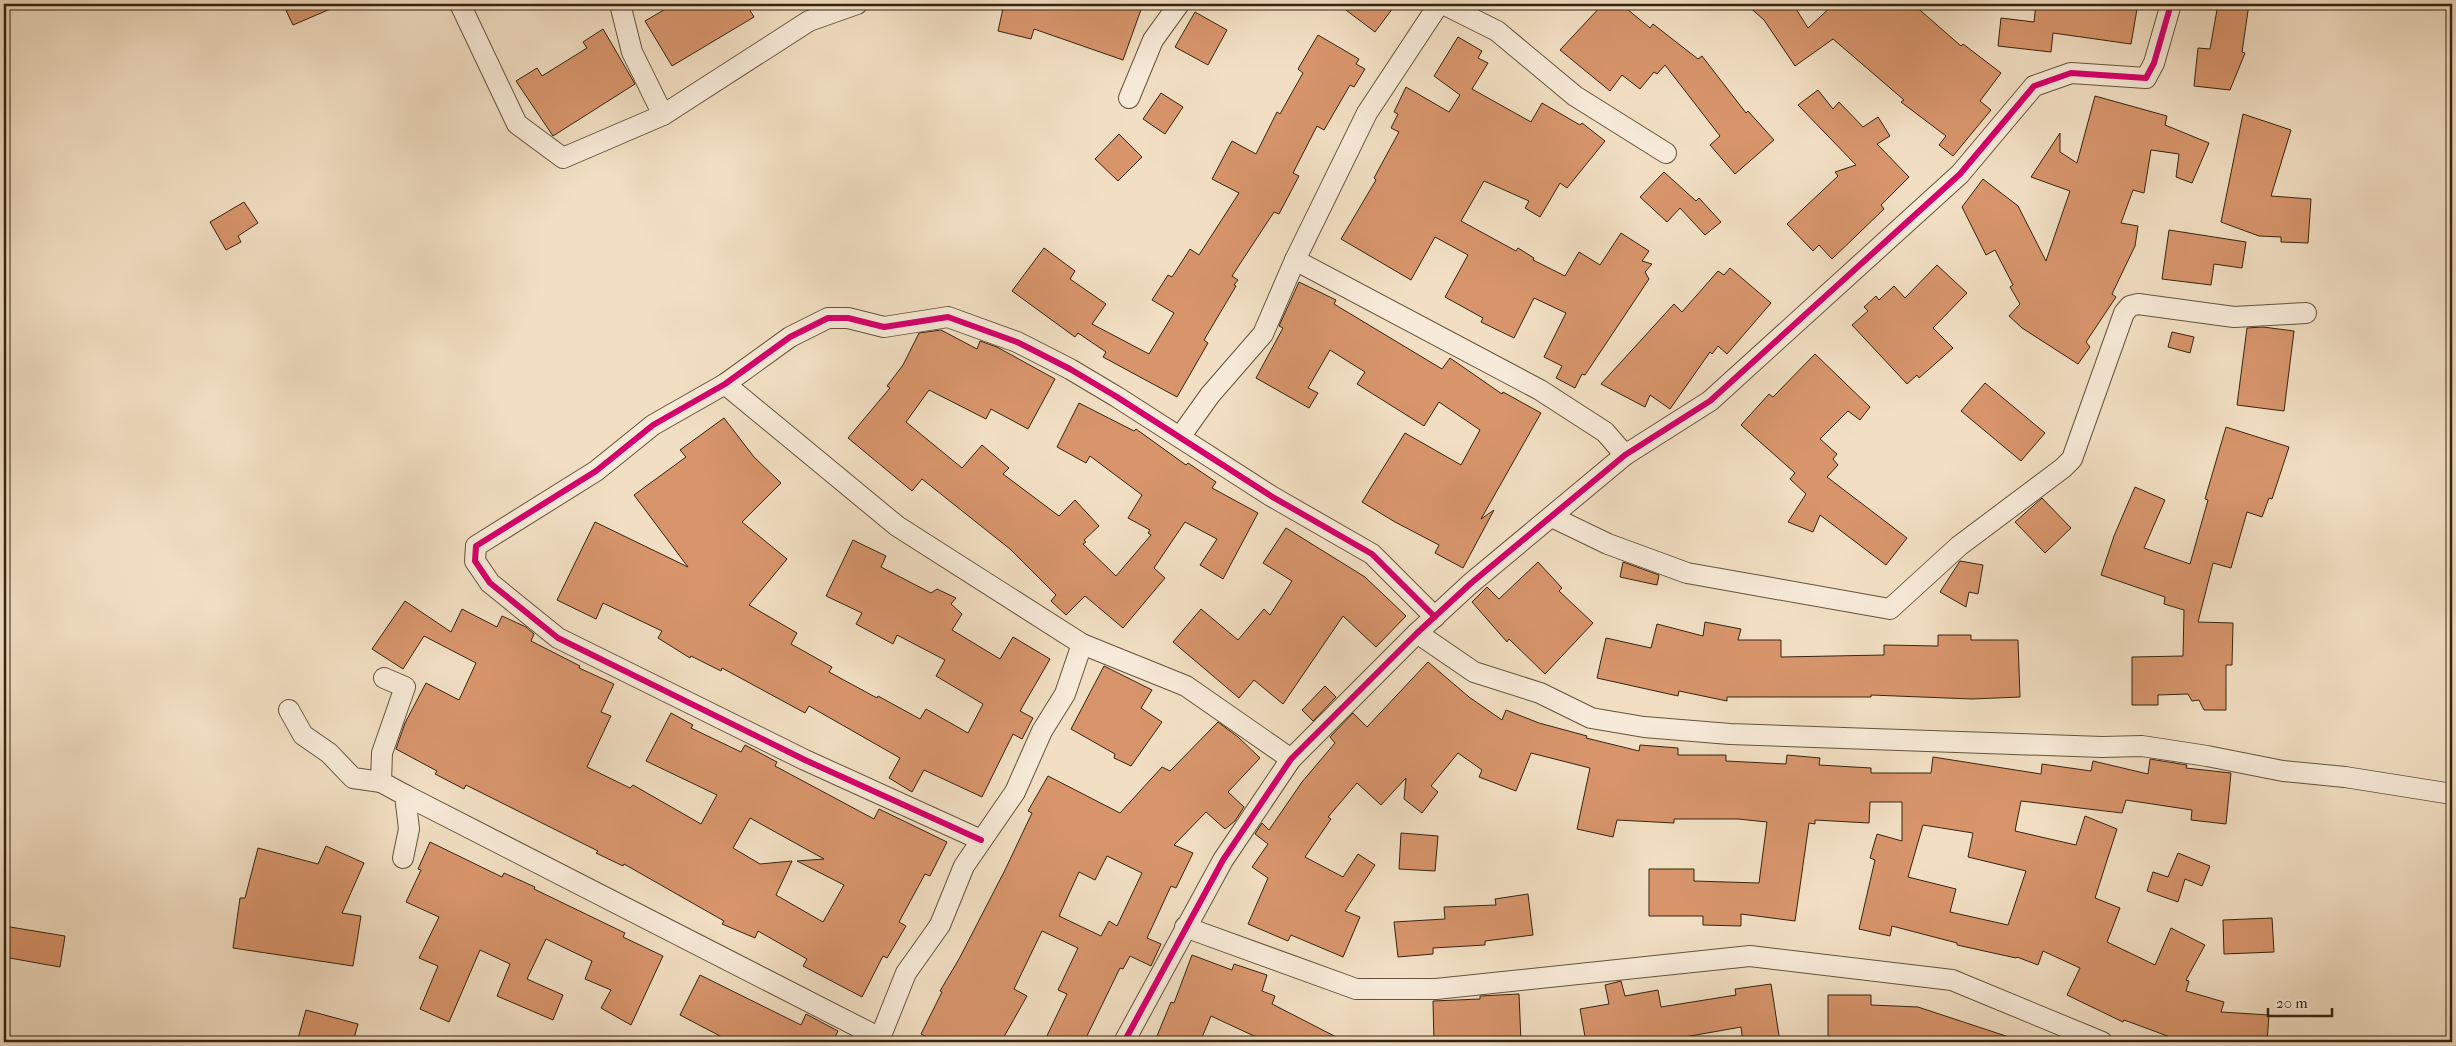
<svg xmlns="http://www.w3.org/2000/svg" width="2456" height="1046" font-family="'IM FELL French Canon',serif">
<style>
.building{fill:#d8956c;stroke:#35240f;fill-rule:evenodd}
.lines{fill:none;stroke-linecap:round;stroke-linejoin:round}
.street-casing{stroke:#64533c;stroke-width:22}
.street{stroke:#f7ead8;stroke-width:20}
.cycleway-casing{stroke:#f7ead8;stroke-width:9}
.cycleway{stroke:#d6006c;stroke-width:6}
</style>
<rect width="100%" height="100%" fill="#f2dfc3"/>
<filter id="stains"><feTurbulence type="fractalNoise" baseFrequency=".004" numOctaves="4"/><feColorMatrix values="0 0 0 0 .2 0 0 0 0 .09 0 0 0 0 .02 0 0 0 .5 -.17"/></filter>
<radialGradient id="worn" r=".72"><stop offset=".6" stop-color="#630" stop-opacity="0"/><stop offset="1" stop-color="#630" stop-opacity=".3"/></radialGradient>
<g class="building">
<path d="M283,4H342L293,25Z"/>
<path d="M674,4H746L754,17L672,66L645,21Z"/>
<path d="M1004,4H1143L1123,60L1034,29L1031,39L998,31Z"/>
<path d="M1338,4H1396L1375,32Z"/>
<path d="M1603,4H1621L1650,28L1653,24L1698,59L1702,56L1746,113L1748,111L1774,140L1735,174L1710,145L1720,136L1665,65L1657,74L1654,72L1640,89L1622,75L1610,91L1560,50Z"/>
<path d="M1746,4H1793L1808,28L1834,4H1913L1961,46L1963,44L2001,73L1980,101L1991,110L1953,156L1939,145L1946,136L1901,102L1904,100L1833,39L1795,66L1764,20Z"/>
<path d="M2036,4H2108L2137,9L2131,44L2053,33L2051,52L1998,46L2001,18L2034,22Z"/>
<path d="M2218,4H2249L2242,52L2245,53L2230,90L2194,86L2198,48L2210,49Z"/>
<path d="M1195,12L1227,30L1208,65L1175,47Z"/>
<path d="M603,29L635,84L553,136L516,81L537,68L542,76L587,48L583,42Z"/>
<path d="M1318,35L1359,59L1356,64L1365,69L1354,87L1350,85L1324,130L1317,126L1293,173L1299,176L1279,214L1274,212L1232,276L1238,280L1234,285L1236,286L1204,340L1208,343L1177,397L1103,357L1106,352L1078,333L1075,337L1012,291L1044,248L1075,271L1070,279L1106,304L1092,324L1149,354L1174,313L1152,300L1168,275L1172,277L1190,249L1199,255L1239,193L1212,179L1232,141L1256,154L1277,112L1280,114L1303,73L1298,69Z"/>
<path d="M1458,37L1482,51L1478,58L1488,63L1472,89L1531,122L1542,103L1580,125L1582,123L1605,141L1567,188L1560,183L1540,217L1525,208L1529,201L1484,181L1461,221L1516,251L1518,248L1534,258L1533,260L1565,276L1579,252L1600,265L1621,233L1649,251L1642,261L1652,264L1645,272L1649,279L1585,375L1582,374L1575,388L1556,378L1562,366L1544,357L1566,313L1534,298L1514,338L1481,322L1483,318L1445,297L1468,255L1435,237L1411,280L1341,239L1376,180L1374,178L1399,132L1391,128L1398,114L1394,112L1406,87L1449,112L1460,95L1434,76Z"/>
<path d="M1818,90L1833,109L1839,102L1863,127L1878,117L1890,136L1877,144L1909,177L1881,205L1884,209L1832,259L1819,245L1813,251L1787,224L1838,176L1835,172L1856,165L1798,105Z"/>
<path d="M1161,93L1183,107L1165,134L1143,119Z"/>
<path d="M2095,96L2167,116L2165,125L2209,143L2192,183L2176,177L2179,154L2151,150L2144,193L2133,190L2121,223L2138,226L2135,246L2112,294L2116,297L2086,342L2090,347L2078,364L2022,328L2009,316L2020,304L2010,287L2013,285L1995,250L1986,255L1962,207L1983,179L2018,206L2046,261L2070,191L2031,177L2060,133V152L2077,163Z"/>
<path d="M2243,114L2291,130L2271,196L2311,199L2308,243L2281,242V237L2259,236L2221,222Z"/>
<path d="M1119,134L1142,157L1118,181L1095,159Z"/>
<path d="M1664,172L1696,201L1699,198L1721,222L1705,235L1680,208L1667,222L1640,197Z"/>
<path d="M244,202L258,223L238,236L241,242L226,250L210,222Z"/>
<path d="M2169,230L2246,242L2242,268L2214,264L2211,285L2162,279Z"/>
<path d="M1937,265L1967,293L1933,328L1953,348L1919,378L1917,375L1907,384L1852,325L1868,311L1864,307L1876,296L1879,300L1894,286L1905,298Z"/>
<path d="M1730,268L1771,303L1727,354L1718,346L1712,354L1710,352L1670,409L1650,395L1645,407L1601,384L1674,304L1682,312L1718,271L1724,275Z"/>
<path d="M1299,282L1336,300L1334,304L1442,369L1450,358L1502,394L1503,392L1541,413L1481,519L1494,510L1463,568L1435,553L1439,545L1395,522L1362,502L1405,433L1461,465L1480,430L1439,402L1424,426L1357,384L1365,372L1330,350L1308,388L1318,393L1309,408L1256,378L1283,328L1279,326Z"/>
<path d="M2263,327L2294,331L2284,411L2237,405L2247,328Z"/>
<path d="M941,330L977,349L980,341L997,347L1055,379L1028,429L991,409L986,419L929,390L906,422L962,468L982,445L1009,468L1003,474L1059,516L1075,500L1099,526L1084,540L1086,542L1083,544L1116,576L1151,535L1148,533L1150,530L1128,518L1142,495L1090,456L1086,463L1057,447L1079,403L1134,431L1136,429L1186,465L1188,463L1216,482L1212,488L1258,513L1223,579L1200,565L1217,539L1185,522L1154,568L1165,578L1123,628L1085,596L1066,615L1051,601L1056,595L1010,549L922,479L912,491L848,438L890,388L887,386L903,365L919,333Z"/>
<path d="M2172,332L2194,337L2190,353L2168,347Z"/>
<path d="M1815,354L1870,407L1860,420L1848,411L1820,439L1837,454L1833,459L1838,465L1827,477L1907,538L1886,565L1820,515L1813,532L1788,522L1806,494L1790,479L1795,473L1741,425L1769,394L1773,397Z"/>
<path d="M1985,383L2045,433L2021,461L1961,411Z"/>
<path d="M724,418L754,457L781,483L742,522L787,559L749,605L797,633L791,644L832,667L829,672L877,698L878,696L920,719L926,709L968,733L983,704L936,676L945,660L897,635L893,644L856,624L862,613L826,596L853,540L886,556L881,567L931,593L937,589L956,598L951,604L962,614L952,630L1000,659L1013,637L1050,659L1020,711L1033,718L1022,739L1013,734L982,797L924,770L912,792L889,778L900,758L809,706L805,713L722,668L721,671L691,656L690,658L658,638L662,631L603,603L596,619L557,600L595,522L688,567L634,495L686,457L680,450Z"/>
<path d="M2226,427L2289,447L2272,499L2269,498L2262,517L2247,512L2231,568L2213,563L2198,622L2233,623L2232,665H2226V710H2204L2199,700L2192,701L2188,694L2158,695V705H2132V657L2183,656L2184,610L2164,604L2165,597L2101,575L2114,536L2135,487L2165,500L2144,548L2190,564L2208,500L2205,499Z"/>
<path d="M2042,498L2071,528L2045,553L2015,522Z"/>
<path d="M1286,528L1365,577L1406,616L1376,647L1343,616L1283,704L1254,680L1239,698L1173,642L1201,609L1238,640L1264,609L1270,615L1292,581L1263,563Z"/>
<path d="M1960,561L1983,565L1978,594L1969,592L1966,607L1940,592Z"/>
<path d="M1538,562L1562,588L1559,591L1593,623L1545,674L1509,639L1507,642L1472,602L1487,587L1499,599Z"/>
<path d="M1623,562L1659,575L1657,585L1620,577Z"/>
<path d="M405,601L451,632L462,609L497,627L502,616L526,627L534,634L531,641L580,666L579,668L614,684L601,712L611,716L587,767L630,788L633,785L701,824L717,795L646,761L671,713L693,725L691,728L741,752L745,745L777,762L775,766L874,819L879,809L947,842L930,876L925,874L899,922L906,926L887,958L883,956L862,997L803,966L807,959L758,931L755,938L722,924L724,921L624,864L623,866L596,853L598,851L466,785L464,789L435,774L437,771L396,749L405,723L426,683L459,700L476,663L424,636L403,669L372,649ZM750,818L824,859L797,861L844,885L823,922L776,895L792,861L760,864L733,848Z"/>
<path d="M1705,622L1741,629L1738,640H1781V657L1884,655V645L1938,646V635H1971V640H2018L2020,697L1972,699L1871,695V697H1727V701L1679,691L1678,696L1597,678L1606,638L1651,648L1657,624L1703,636Z"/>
<path d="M1428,662L1469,697L1502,720L1506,710L1539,723L1587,736L1586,738L1639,751L1640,745L1678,748V755H1726V761L1786,764L1787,755L1820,758L1819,765L1871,768V773H1931L1933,757L2041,774L2042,764L2091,771L2093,761L2148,774L2150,759L2187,765L2186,768L2231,773L2226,824L2191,820L2192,810L2126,800L2122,813L2021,801L2015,831L2076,845L2085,816L2117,829L2095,898L2120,908L2107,942L2155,965L2171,928L2205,945L2186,980L2189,981L2186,991L2224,1002L2221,1012L2269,1015L2267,1042H2184L2124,1020L2123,1022L2067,995L2080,968L2043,951L2038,965L2017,957L2016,958L1957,945V943L1892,926L1890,936L1859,929L1875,860L1870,858L1877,834L1902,841V802H1870L1869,823L1815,820V824L1809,823L1795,921L1741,914V926L1703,925V916H1649V869H1694V881L1759,883L1767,822L1738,819H1674V823L1617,820L1613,837L1577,829L1590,768L1531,753L1516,791L1479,777L1482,770L1458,753L1431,786L1438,792L1422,813L1404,799L1406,778L1381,805L1357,783L1328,817L1331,819L1305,857L1343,877L1358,854L1375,865L1345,911L1360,917L1343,957L1291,935L1288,941L1248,924L1268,878L1252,867L1268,844L1255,834L1262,823L1269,830L1302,782L1335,743L1330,737L1353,713L1367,727ZM1923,825L1973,833L1968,857L2026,871L2008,925L1950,912L1956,889L1908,877Z"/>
<path d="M1104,666L1152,690L1141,708L1162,722L1131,766L1114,758L1115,754L1071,729Z"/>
<path d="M1325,686L1336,697L1313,721L1302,710Z"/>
<path d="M1218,722L1238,737L1260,758L1228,792L1244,807L1235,821L1225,829L1206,812L1174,845L1193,853L1176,888L1171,886L1147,938L1161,944L1151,966L1130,956L1123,969L1120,968L1084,1042H1044L1067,994L1058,990L1078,948L1042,931L1014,989L1027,996L1001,1042H936L921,1034L942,992L940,991L959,959L1005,870L1032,813L1028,811L1048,776L1120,813L1162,767L1170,771ZM1107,856L1142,873L1117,926L1109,921L1101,936L1059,916L1079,872L1095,880Z"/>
<path d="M1401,833L1438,836L1435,871L1399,869Z"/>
<path d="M430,842L502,877L504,873L535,887L534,889L625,933L623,937L663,956L631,1025L601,1008L611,990L585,979L592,961L546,939L527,979L563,995L553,1020L497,996L510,964L480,950L449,1022L420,1009L438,966L419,958L439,917L406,902L421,870L418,869Z"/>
<path d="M326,846L364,863L342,913L361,916L353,966L233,948L240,898H245L258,848L318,864Z"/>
<path d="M2178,853L2210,866L2202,886L2185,879L2178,902L2147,891L2153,872L2168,877Z"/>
<path d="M1528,894L1533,935L1485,941V945L1433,948V954L1398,957L1394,922L1445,919L1444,907L1496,905L1495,899Z"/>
<path d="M2272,918L2274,952L2224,954L2223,920Z"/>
<path d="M4,926L65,936L60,967L4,957Z"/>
<path d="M1192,955L1232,970L1234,964L1267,975L1262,991L1275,996L1272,1004L1346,1042H1267L1211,1016L1200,1042H1172L1157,1036L1171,1002L1174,1003Z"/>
<path d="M700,975L801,1025L806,1014L838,1031L833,1041L835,1042H732L720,1036L680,1015Z"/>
<path d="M1621,981L1625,996L1658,990L1661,1007L1736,995L1735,989L1771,984L1780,1042H1743L1741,1027L1668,1040L1669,1042H1586L1580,1009L1609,1004L1605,985Z"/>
<path d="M1519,994L1521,1042H1434L1433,1001L1480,999V996Z"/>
<path d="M1828,995H1871V1005L1918,1007L2012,1038V1042H1881V1037H1828Z"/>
<path d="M306,1010L358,1024L353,1042H297Z"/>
</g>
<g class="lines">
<defs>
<g id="street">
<path d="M460,4L517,124L563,158L663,115L809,21L857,4"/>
<path d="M620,4L632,52L663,115"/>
<path d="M1443,4L1497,31L1575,96L1666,153"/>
<path d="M1129,98L1153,40L1179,4"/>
<path d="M1295,260L1540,390L1605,432L1625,455"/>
<path d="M725,384L897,526L1082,644L1186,686L1291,759"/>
<path d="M1180,437L1210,395L1263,334L1295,260L1367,113L1439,4"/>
<path d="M1552,517L1608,544L1687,573L1890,609L1959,546L2063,468L2072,459L2124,313L2130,306L2138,304L2234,317L2306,313"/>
<path d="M1417,633L1474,672L1540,693L1591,718L1644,727L1730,734L2102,747L2142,746L2207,756L2283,771L2345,777L2452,794"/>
<path d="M384,678L405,687L382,753L381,782L405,795L409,829L403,858"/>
<path d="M289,710L303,735L329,753L353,778L381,782"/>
<path d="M405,795L880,1038L906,973L940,925L964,866L1015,792L1042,731L1065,694L1082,644"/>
<path d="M981,840L805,760L558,638L490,583L475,561L476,546L596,471L653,425L725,384L790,337L828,318H848L884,327L948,317L1017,342L1070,369L1117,397L1271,496L1372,554L1435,617"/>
<path d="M1185,927L1356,989H1436L1750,956L1952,980L2102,1042"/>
<path d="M1124,1042L1223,860L1291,759L1417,633L1470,584L1625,455L1710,401L1960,174L2034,86L2071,73L2146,78L2154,63L2171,4"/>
</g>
</defs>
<use href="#street" class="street-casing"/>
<use href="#street" class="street"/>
<defs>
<g id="cycleway">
<path d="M981,840L805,760L558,638L490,583L475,561L476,546L596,471L653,425L725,384L790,337L828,318H848L884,327L948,317L1017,342L1070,369L1117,397L1271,496L1372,554L1435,617"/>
<path d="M1124,1042L1223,860L1291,759L1417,633L1470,584L1625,455L1710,401L1960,174L2034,86L2071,73L2146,78L2154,63L2171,4"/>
</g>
</defs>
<use href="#cycleway" class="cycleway-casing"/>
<use href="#cycleway" class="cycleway"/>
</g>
<rect width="2456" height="1046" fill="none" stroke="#f2dfc3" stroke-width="20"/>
<rect x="5" y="5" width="2446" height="1036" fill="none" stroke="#35240f" stroke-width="2.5"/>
<rect x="10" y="10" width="2436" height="1026" fill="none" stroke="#35240f"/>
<path d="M2268 1008v8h64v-8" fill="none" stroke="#35240f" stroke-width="2.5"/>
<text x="2276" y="1008" font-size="15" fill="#35240f" stroke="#f7ead8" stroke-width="4" paint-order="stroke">20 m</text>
<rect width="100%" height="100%" filter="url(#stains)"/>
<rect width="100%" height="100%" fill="url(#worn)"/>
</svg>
